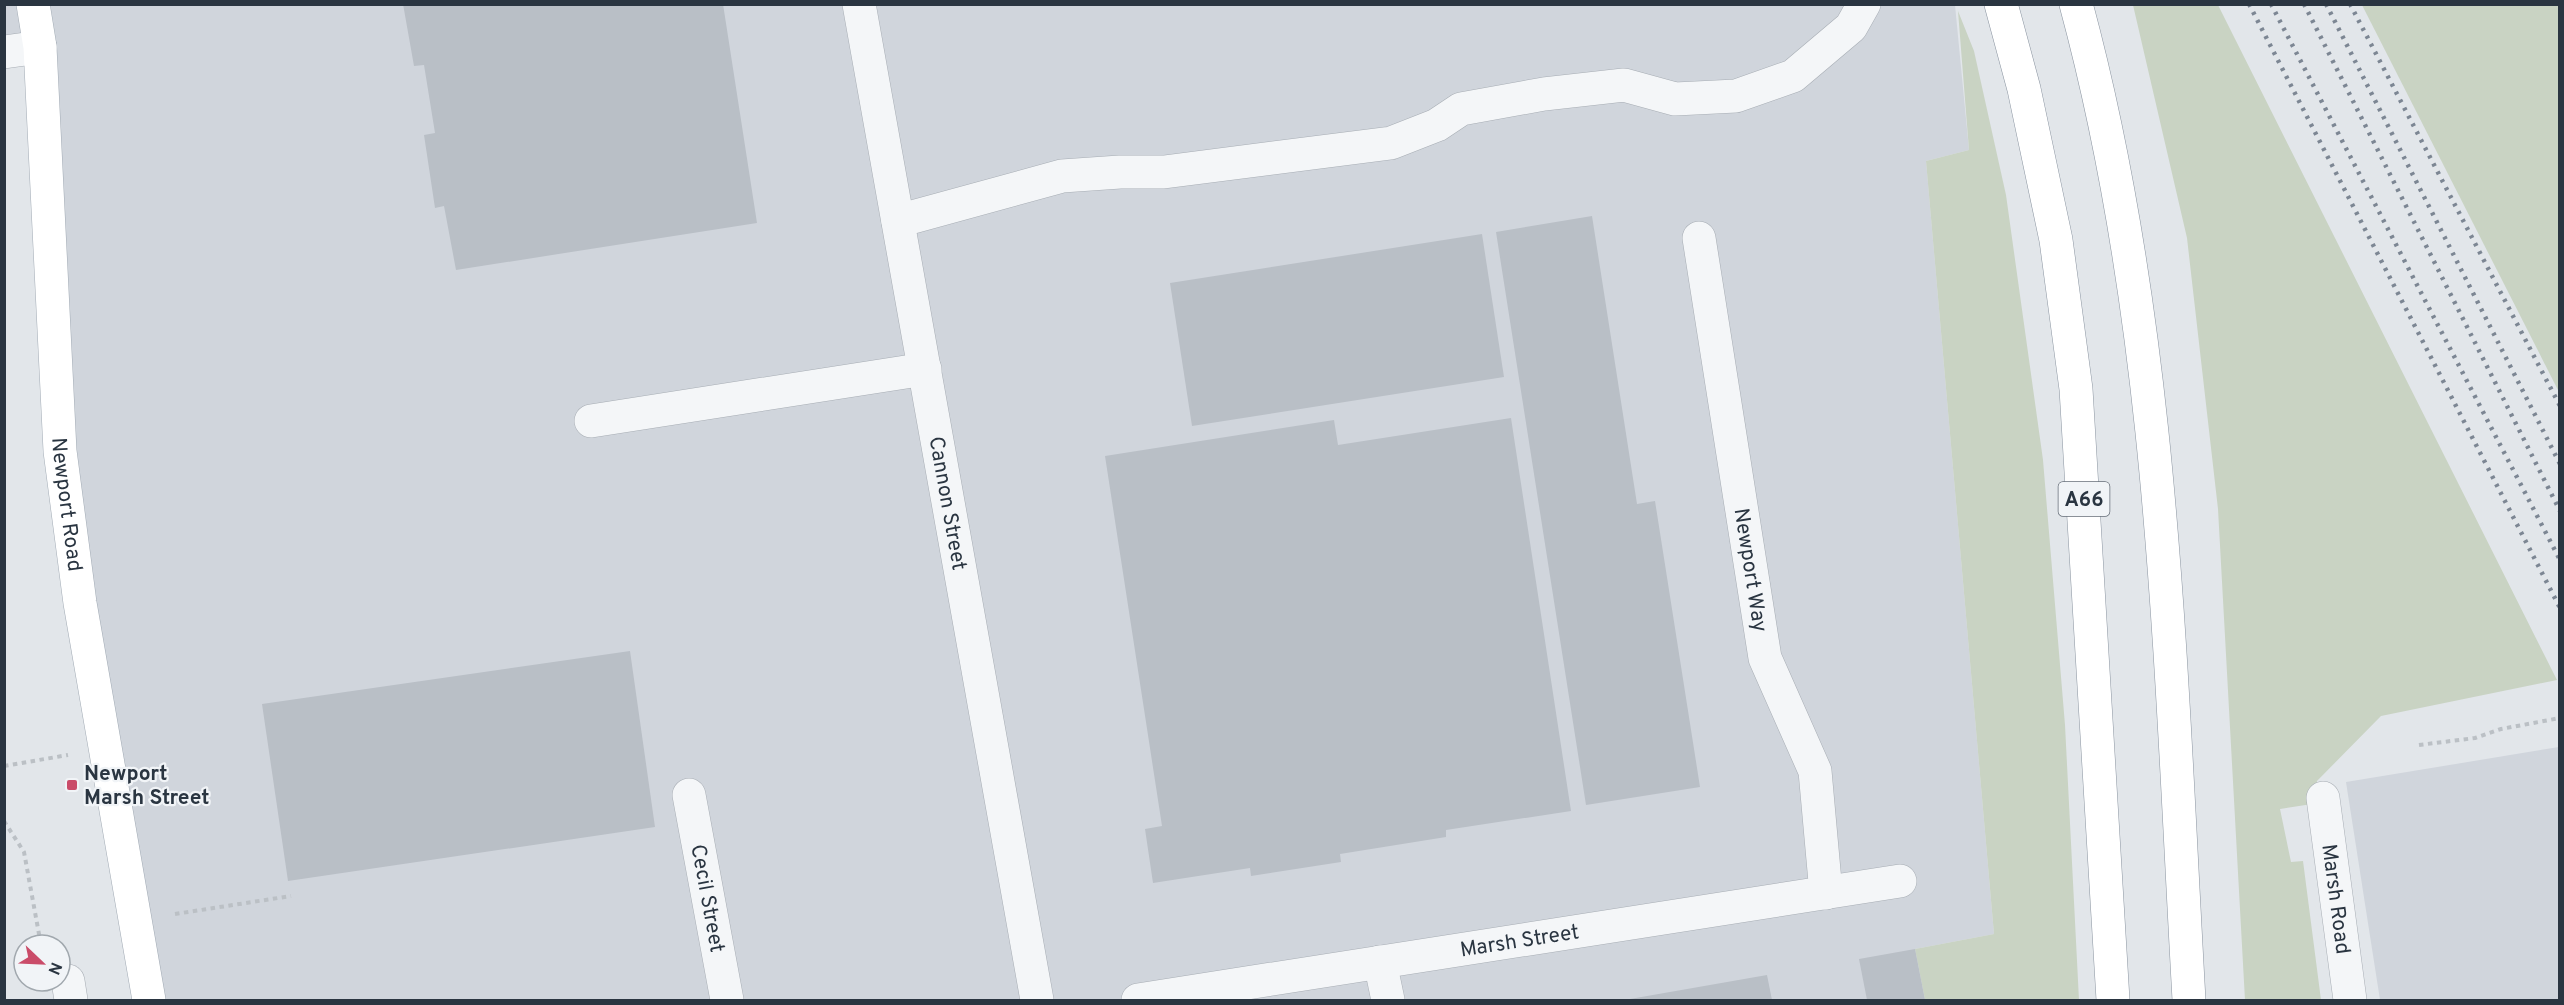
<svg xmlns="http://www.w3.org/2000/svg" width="2564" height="1005" font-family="Overpass,sans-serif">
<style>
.built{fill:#d0d5dc}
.green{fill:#c9d3c3}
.building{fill:#b9bfc6}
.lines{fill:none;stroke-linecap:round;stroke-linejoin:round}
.minor-casing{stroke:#a7adb4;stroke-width:34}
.major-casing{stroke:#a2abb5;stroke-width:34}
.highway-casing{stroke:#8a94a0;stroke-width:34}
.path{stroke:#bbc0c5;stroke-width:4;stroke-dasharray:4.5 4.5;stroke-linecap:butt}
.minor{stroke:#f4f6f8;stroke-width:33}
.major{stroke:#fff;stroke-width:33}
.highway{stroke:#fff;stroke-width:33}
.rail{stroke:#7c8693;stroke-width:4.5;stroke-dasharray:3 6;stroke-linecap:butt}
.poi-dot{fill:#ca4c69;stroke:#f1f4f7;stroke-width:2}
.labels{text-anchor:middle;stroke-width:4.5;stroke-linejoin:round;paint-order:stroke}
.shield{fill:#f1f4f7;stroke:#666e78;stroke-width:1.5}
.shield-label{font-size:20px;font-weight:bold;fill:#2a3541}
.street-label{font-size:21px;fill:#2a3541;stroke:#f1f4f7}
.poi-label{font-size:21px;font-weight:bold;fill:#2a3541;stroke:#f1f4f7;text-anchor:start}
</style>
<rect width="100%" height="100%" fill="#e2e6ea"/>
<g class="built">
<path d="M4,5H1955L1969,150L1926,161L1994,934L1915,949L1925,1000H149L80,603L40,47L5,52Z"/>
<path d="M2559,747V1000H2380L2346,782Z"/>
</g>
<g class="green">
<path d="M2133,5H2218L2557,680L2381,716L2317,781L2312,804L2280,809L2291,862L2303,861L2321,1000H2245L2218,509L2187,238Z"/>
<path d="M2362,5H2559V392Z"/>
<path d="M1958,11L1974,51L2006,195L2043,460L2065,725L2079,1000H1925L1915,949L1994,934L1926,161L1969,150Z"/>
</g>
<g class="building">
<path d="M403,4H723L757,223L456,270L444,206L435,208L424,135L435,133L424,65L414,66Z"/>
<path d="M1592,216L1637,504L1655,501L1700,787L1586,805L1496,232Z"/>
<path d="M1482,234L1504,377L1192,426L1170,283Z"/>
<path d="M1511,418L1571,811L1446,830V837L1340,854L1341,862L1251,876L1250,868L1153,883L1145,829L1162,826L1105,456L1334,420L1338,445Z"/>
<path d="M630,651L655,827L288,881L262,704Z"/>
<path d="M1915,949L1925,1000H1867L1859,959Z"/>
<path d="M1767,975L1772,1000H1630V999Z"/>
</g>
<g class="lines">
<defs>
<g id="minor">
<path id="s1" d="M859,4L1037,1000"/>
<path d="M4,52L40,47"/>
<path d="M898,221L1062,176L1120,172H1164L1391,143L1437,125L1461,109L1544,94L1624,85L1675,99L1736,96L1793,76L1851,27L1864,4"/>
<path id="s2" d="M1699,238L1765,658L1815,771L1826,893"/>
<path d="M591,421L925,369"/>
<path id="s3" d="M689,795L727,1000"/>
<path id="s4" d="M2323,798L2350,1000"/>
<path d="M1380,962L1388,1000"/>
<path d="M68,981L71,1000"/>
<path id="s5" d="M1138,1000L1900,881"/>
</g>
<g id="major">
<path id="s6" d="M33,4L40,47L60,451L80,603L149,1000"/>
</g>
<g id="highway">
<path d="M2001,4L2024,89L2056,240L2076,389L2113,1000"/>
<path d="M2076,4C2164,329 2170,666 2189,1000"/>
</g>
</defs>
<use href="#minor" class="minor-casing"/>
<use href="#major" class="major-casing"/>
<use href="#highway" class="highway-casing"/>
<g class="path">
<path d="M2419,745L2475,738L2501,729L2560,718"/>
<path d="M4,766L68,755"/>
<path d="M4,821L24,852L41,945"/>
<path d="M175,914L291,896"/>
</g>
<use href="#minor" class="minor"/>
<use href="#major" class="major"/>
<use href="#highway" class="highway"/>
<g class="rail">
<path d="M2249,4L2560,608"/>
<path d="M2271,4L2560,560"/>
<path d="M2304,4L2560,511"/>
<path d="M2326,4L2560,464"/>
<path d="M2350,4L2560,406"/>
</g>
</g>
<rect class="poi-dot" x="66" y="779" width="12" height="12" rx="3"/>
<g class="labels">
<rect class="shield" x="2058.5" y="482" width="51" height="34" rx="4.5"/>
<g class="shield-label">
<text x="2084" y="506">A66</text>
</g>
<g class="street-label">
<text dy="7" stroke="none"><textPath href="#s1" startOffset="507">Cannon Street</textPath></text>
<text dy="7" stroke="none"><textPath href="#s6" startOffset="502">Newport Road</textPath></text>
<text dy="7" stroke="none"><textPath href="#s2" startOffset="336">Newport Way</textPath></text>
<text dy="7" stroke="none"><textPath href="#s3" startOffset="105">Cecil Street</textPath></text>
<text dy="7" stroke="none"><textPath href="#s4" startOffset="102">Marsh Road</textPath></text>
<text dy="7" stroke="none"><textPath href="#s5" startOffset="386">Marsh Street</textPath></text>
</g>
<g class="poi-label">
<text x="84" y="780">Newport<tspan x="84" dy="24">Marsh Street</tspan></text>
</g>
</g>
<rect width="2564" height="1005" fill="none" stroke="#2a3541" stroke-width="12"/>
<g transform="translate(42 963) rotate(113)"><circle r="28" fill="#f1f4f7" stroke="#a1a8ae" stroke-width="1.5"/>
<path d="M0-4.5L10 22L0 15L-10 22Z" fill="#ca4c69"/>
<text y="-9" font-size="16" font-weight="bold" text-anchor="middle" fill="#2a3541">N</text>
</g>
</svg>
